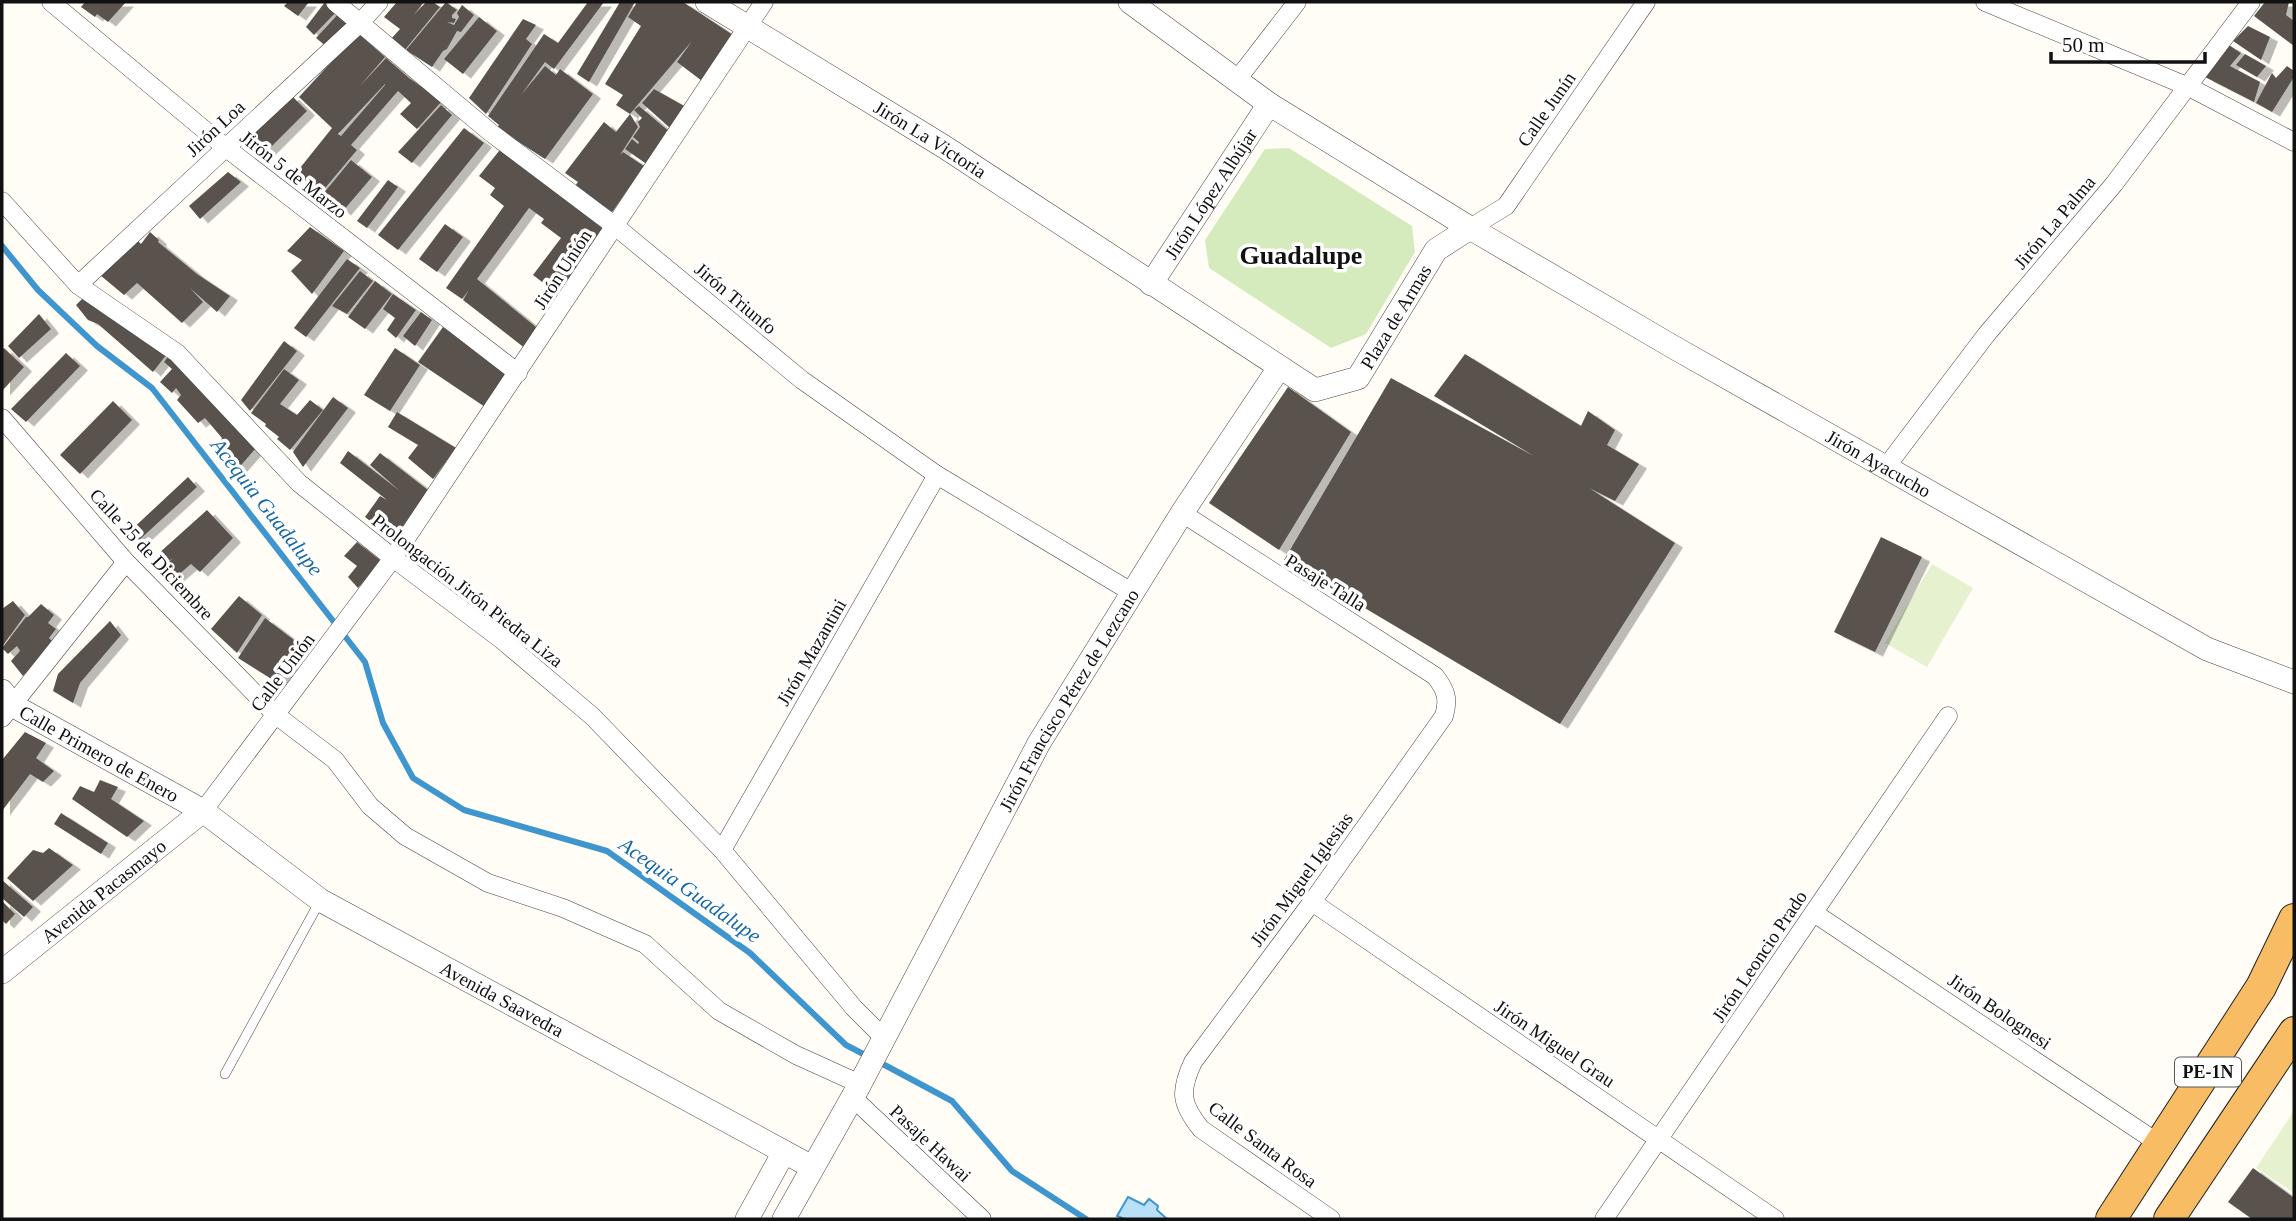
<svg xmlns="http://www.w3.org/2000/svg" width="2296" height="1221" font-family="'Times New Roman',serif">
<style>
.green{fill:#d5ebbd}
.pitch{fill:#e6f2cf}
.water{fill:#b9e0f7;stroke:#3f96cf;stroke-width:2}
.lines{fill:none;stroke-linecap:round;stroke-linejoin:round}
.stream{stroke:#3f96cf;stroke-width:6}
.building{fill:#5a524d;fill-rule:evenodd;filter:url(#shadow)}
.service-casing{stroke:#444;stroke-width:10}
.minor-casing{stroke:#444;stroke-width:19}
.tertiary-casing{stroke:#444;stroke-width:24}
.trunk-casing{stroke:#222;stroke-width:32}
.service{stroke:#fff;stroke-width:9}
.minor{stroke:#fff;stroke-width:18}
.tertiary{stroke:#fff;stroke-width:23}
.trunk{stroke:#f7bc64;stroke-width:30}
.labels{text-anchor:middle;stroke-width:7;stroke-linejoin:round;paint-order:stroke}
.shield{fill:#fff;stroke:#585858;stroke-width:2}
.shield-label{font-size:18px;font-weight:bold;fill:#111}
.street-label{font-size:19px;fill:#111;stroke:#fff}
.water-label{font-size:21px;font-style:italic;fill:#1768a6;stroke:#fff}
.district-label{font-size:26px;font-weight:bold;fill:#111;stroke:#fff}
</style>
<defs>
<filter id="shadow"><feDropShadow dx="8" dy="4.5" stdDeviation="0" flood-color="#0004"/></filter>
</defs>
<rect width="100%" height="100%" fill="#fffdf5"/>
<path class="green" d="M1289,148L1412,226L1415,252L1366,334L1331,348L1209,268L1205,240L1265,149Z"/>
<g class="pitch">
<path d="M1932,564L1973,588L1927,667L1885,643Z"/>
<path d="M2294,1111V1193L2256,1168Z"/>
</g>
<path class="water" d="M1128,1197L1144,1205L1149,1199L1158,1206L1157,1210L1167,1219H1125L1117,1216Z"/>
<g class="lines">
<g class="stream">
<path d="M2,246L38,290L97,346L152,388L365,662L383,723L413,778L464,810L607,851L750,953L846,1045L869,1057"/>
<path d="M879,1062L952,1101L1012,1171L1086,1219"/>
</g>
</g>
<g class="building">
<path d="M85,2H126L108,22L97,14L95,17L81,7Z"/>
<path d="M288,2H309L298,16L284,6Z"/>
<path d="M325,2L338,10L314,35L306,27Z"/>
<path d="M397,2H424L413,16L426,2H433L440,7L404,51L391,39L400,29L384,17Z"/>
<path d="M446,2L457,10L452,15V18L456,19L454,23L447,22L454,25L459,17L457,13L462,5L474,15L461,32L457,31L447,49L443,51L432,67L406,50Z"/>
<path d="M588,2H604L554,69L545,62L521,95L545,66L556,75L560,69L593,94L545,159L497,128L499,125L488,116L544,34L558,43Z"/>
<path d="M620,2H635L589,82L577,74Z"/>
<path d="M637,2H683L733,35L702,81L677,62L692,41L630,114L638,127L620,155L623,152L644,166L612,212L575,186L578,182L565,173L604,122L616,132L630,114L616,105L623,95L605,84L641,26L628,17Z"/>
<path d="M2265,2H2289L2286,15L2294,21V46L2254,16Z"/>
<path d="M340,12L351,22L327,47L316,38Z"/>
<path d="M479,17L497,31L463,74L444,59Z"/>
<path d="M523,19L536,25L526,39L532,44L486,114L469,98Z"/>
<path d="M2248,26L2270,37L2261,60L2233,41Z"/>
<path d="M358,33L385,57L359,87L386,58L409,78L442,101L417,129L400,114L411,103L398,91L351,145L357,150L321,193L296,173L332,128L299,97ZM385,84V85L341,136L338,134Z"/>
<path d="M2229,45L2241,53L2230,66L2260,82L2254,102L2205,77Z"/>
<path d="M2245,54L2266,66L2257,77L2236,65Z"/>
<path d="M2287,66L2294,71V77L2272,112L2256,103L2272,73L2276,78Z"/>
<path d="M654,89L686,107L670,128L642,103Z"/>
<path d="M291,95L307,111L268,150L251,137Z"/>
<path d="M441,105L452,115L412,163L398,152Z"/>
<path d="M639,106L671,133L648,165L625,149L632,139L638,144L639,142L633,137L640,127L638,122L642,118L634,110Z"/>
<path d="M464,128L484,143L398,250L378,235Z"/>
<path d="M503,146L609,224L563,298L533,275L561,238L541,223L544,219L529,208L477,279L536,327L526,349L463,300L469,290L462,299L446,288L504,206L490,195L495,188L479,176Z"/>
<path d="M351,160L372,177L343,211L323,194Z"/>
<path d="M228,172L241,182L200,219L189,206Z"/>
<path d="M388,180L398,187L367,228L357,221Z"/>
<path d="M445,224L463,237L437,272L419,259Z"/>
<path d="M310,227L344,251L312,294L291,271L302,260L287,251Z"/>
<path d="M150,232L159,240L158,242L197,274L230,296L217,312L190,288L203,302L182,323L137,283L124,295L100,275L137,240L141,244Z"/>
<path d="M347,259L360,268L306,337L294,328Z"/>
<path d="M360,271L373,281L347,314L332,306Z"/>
<path d="M375,281L392,294L365,329L348,317Z"/>
<path d="M393,294L416,310L396,338L387,330L395,318L383,309Z"/>
<path d="M85,296L167,354L153,372L98,324L88,320L76,305Z"/>
<path d="M421,312L432,320L415,346L403,336Z"/>
<path d="M39,314L51,329L19,358L8,346Z"/>
<path d="M443,327L512,373L488,409L418,362Z"/>
<path d="M284,341L297,351L250,411L241,400Z"/>
<path d="M4,348L24,367L2,391V350Z"/>
<path d="M395,348L420,365L390,411L364,395Z"/>
<path d="M66,353L80,366L26,422L11,409Z"/>
<path d="M170,354L256,448L236,471L226,462L227,455L218,445L222,438L205,418L198,423L177,400L181,395L176,388L172,393L160,382L172,369L164,362Z"/>
<path d="M1465,354L1581,426L1588,411L1615,430L1607,445L1639,464L1615,501L1589,488L1675,543L1560,724L1284,560L1391,378L1534,456L1434,396Z"/>
<path d="M284,369L299,380L280,404L297,415L310,400L323,410L290,450L277,439L279,437L265,426L266,424L251,413Z"/>
<path d="M1288,387L1351,432L1279,550L1209,503Z"/>
<path d="M333,397L348,408L303,467L293,452Z"/>
<path d="M113,401L132,420L80,474L60,455Z"/>
<path d="M397,412L456,448L433,479L408,458L418,445L388,427Z"/>
<path d="M348,451L400,491L370,465L380,453L428,490L394,539L365,517L380,496L387,500L340,463Z"/>
<path d="M188,477L197,487L137,542L128,533Z"/>
<path d="M207,510L233,538L200,572L191,564L170,582L160,570L173,558L167,562L158,554Z"/>
<path d="M1881,537L1922,557L1875,652L1834,632Z"/>
<path d="M357,542L381,561L358,588L348,577L357,566L344,556Z"/>
<path d="M239,596L262,615L237,653L211,629Z"/>
<path d="M13,601L25,615L2,647V609Z"/>
<path d="M41,604L54,615L48,623L56,629L49,638L53,642L23,676L11,661L20,651L17,646L8,654L2,648L26,617H28Z"/>
<path d="M265,618L302,646L278,683L238,658Z"/>
<path d="M110,621L121,635L80,683L73,703L53,691L58,674Z"/>
<path d="M25,732L46,743L36,758L54,771L43,782L30,774L2,811V760Z"/>
<path d="M100,780L118,787L111,799L144,821L127,837L72,799L80,786L94,792Z"/>
<path d="M61,813L108,843L101,854L54,824Z"/>
<path d="M49,848L73,865L33,901L7,878L33,850L43,853Z"/>
<path d="M2,880L33,907L24,917L2,898Z"/>
<path d="M2,901L15,914L6,924L2,920Z"/>
<path d="M2253,1168L2294,1198V1219H2252L2228,1202Z"/>
</g>
<g class="lines">
<defs>
<path id="service" d="M225,1074L320,901"/>
<g id="minor">
<path d="M51,2L225,147L518,373"/>
<path d="M335,2L490,132L615,226L802,380L937,475L1133,593"/>
<path d="M1985,2L2189,87L2294,142"/>
<path d="M1236,81L1297,2"/>
<path d="M2,201L78,285L177,353L299,483L393,558L502,640L592,716L722,850L854,1008L884,1038"/>
<path d="M1470,228L1506,206L1646,2"/>
<path d="M78,285L360,23L379,2"/>
<path d="M2,418L126,562L276,715L335,760L370,806L405,836L488,883L563,908L645,944L719,1011L796,1055L860,1084"/>
<path d="M1886,467L1986,335L2114,184L2251,2"/>
<path d="M1182,513L1435,676C1446,690 1449,699 1444,716L1312,902L1193,1062C1179,1092 1181,1104 1201,1129L1331,1219"/>
<path d="M2,718L126,562"/>
<path d="M203,811L393,558L764,2"/>
<path d="M722,850L937,475"/>
<path d="M1312,902L1775,1219"/>
<path d="M1814,913L2161,1145"/>
<path d="M852,1097L982,1219"/>
<path d="M1604,1219L1948,716"/>
</g>
<g id="tertiary">
<path id="s1" d="M707,2L943,146L1315,390L1358,378L1436,250L1470,228"/>
<path id="s2" d="M1130,2L1269,104L1470,228L1675,348L2207,649L2294,682"/>
<path id="s3" d="M1151,284L1269,104"/>
<path id="s4" d="M2,691L12,705L203,811L320,900L812,1167"/>
<path id="s5" d="M2,972L203,811"/>
<path d="M747,1219L784,1152"/>
<path id="s6" d="M784,1219L860,1084L1039,743L1182,513L1279,368"/>
</g>
<g id="trunk">
<path d="M2111,1219L2261,987L2294,919"/>
<path d="M2169,1219L2294,1032"/>
</g>
</defs>
<use href="#service" class="service-casing"/>
<use href="#minor" class="minor-casing"/>
<use href="#tertiary" class="tertiary-casing"/>
<use href="#trunk" class="trunk-casing"/>
<use href="#service" class="service"/>
<use href="#minor" class="minor"/>
<use href="#tertiary" class="tertiary"/>
<use href="#trunk" class="trunk"/>
</g>
<g class="labels">
<rect class="shield" x="2175" y="1057.5" width="66" height="29" rx="5"/>
<g class="shield-label">
<text x="2208" y="1078">PE-1N</text>
</g>
<g class="street-label">
<text transform="translate(1546 109) rotate(-55)" y="7">Calle Junín</text>
<text transform="translate(215 128) rotate(-43)" y="7">Jirón Loa</text>
<text dy="7" stroke="none"><textPath href="#s1" startOffset="262">Jirón La Victoria</textPath></text>
<text transform="translate(294 174) rotate(38)" y="7">Jirón 5 de Marzo</text>
<text dy="7" stroke="none"><textPath href="#s3" startOffset="108">Jirón López Albújar</textPath></text>
<text transform="translate(2054 222) rotate(-50)" y="7">Jirón La Palma</text>
<text transform="translate(562 269) rotate(-57)" y="7">Jirón Unión</text>
<text transform="translate(736 298) rotate(40)" y="7">Jirón Triunfo</text>
<text dy="7" stroke="none"><textPath href="#s1" startOffset="838">Plaza de Armas</textPath></text>
<text dy="7" stroke="none"><textPath href="#s2" startOffset="880">Jirón Ayacucho</textPath></text>
<text transform="translate(152 554) rotate(47)" y="7">Calle 25 de Diciembre</text>
<text transform="translate(1326 582) rotate(32)" y="7">Pasaje Talla</text>
<text transform="translate(468 590) rotate(38)" y="7">Prolongación Jirón Piedra Liza</text>
<text transform="translate(811 652) rotate(-60)" y="7">Jirón Mazantini</text>
<text transform="translate(282 672) rotate(-53)" y="7">Calle Unión</text>
<text dy="7" stroke="none"><textPath href="#s6" startOffset="592">Jirón Francisco Pérez de Lezcano</textPath></text>
<text dy="7" stroke="none"><textPath href="#s4" startOffset="117">Calle Primero de Enero</textPath></text>
<text transform="translate(1301 879) rotate(-54)" y="7">Jirón Miguel Iglesias</text>
<text dy="7" stroke="none"><textPath href="#s5" startOffset="130">Avenida Pacasmayo</textPath></text>
<text transform="translate(1759 956) rotate(-56)" y="7">Jirón Leoncio Prado</text>
<text dy="7" stroke="none"><textPath href="#s4" startOffset="590">Avenida Saavedra</textPath></text>
<text transform="translate(2000 1011) rotate(34)" y="7">Jirón Bolognesi</text>
<text transform="translate(1555 1043) rotate(34)" y="7">Jirón Miguel Grau</text>
<text transform="translate(931 1143) rotate(43)" y="7">Pasaje Hawai</text>
<text transform="translate(1263 1144) rotate(37)" y="7">Calle Santa Rosa</text>
</g>
<g class="water-label">
<text transform="translate(267 507) rotate(52)" y="7">Acequia Guadalupe</text>
<text transform="translate(690 890) rotate(35)" y="7">Acequia Guadalupe</text>
</g>
<g class="district-label">
<text x="1301" y="264">Guadalupe</text>
</g>
</g>
<rect width="2296" height="1221" fill="none" stroke="#111111" stroke-width="7"/>
<path d="M2051 52v10h154v-10" fill="none" stroke="#111111" stroke-width="3.5"/>
<text x="2062" y="52" font-size="21" fill="#111111" stroke="#ffffff" stroke-width="5" paint-order="stroke">50 m</text>
</svg>
